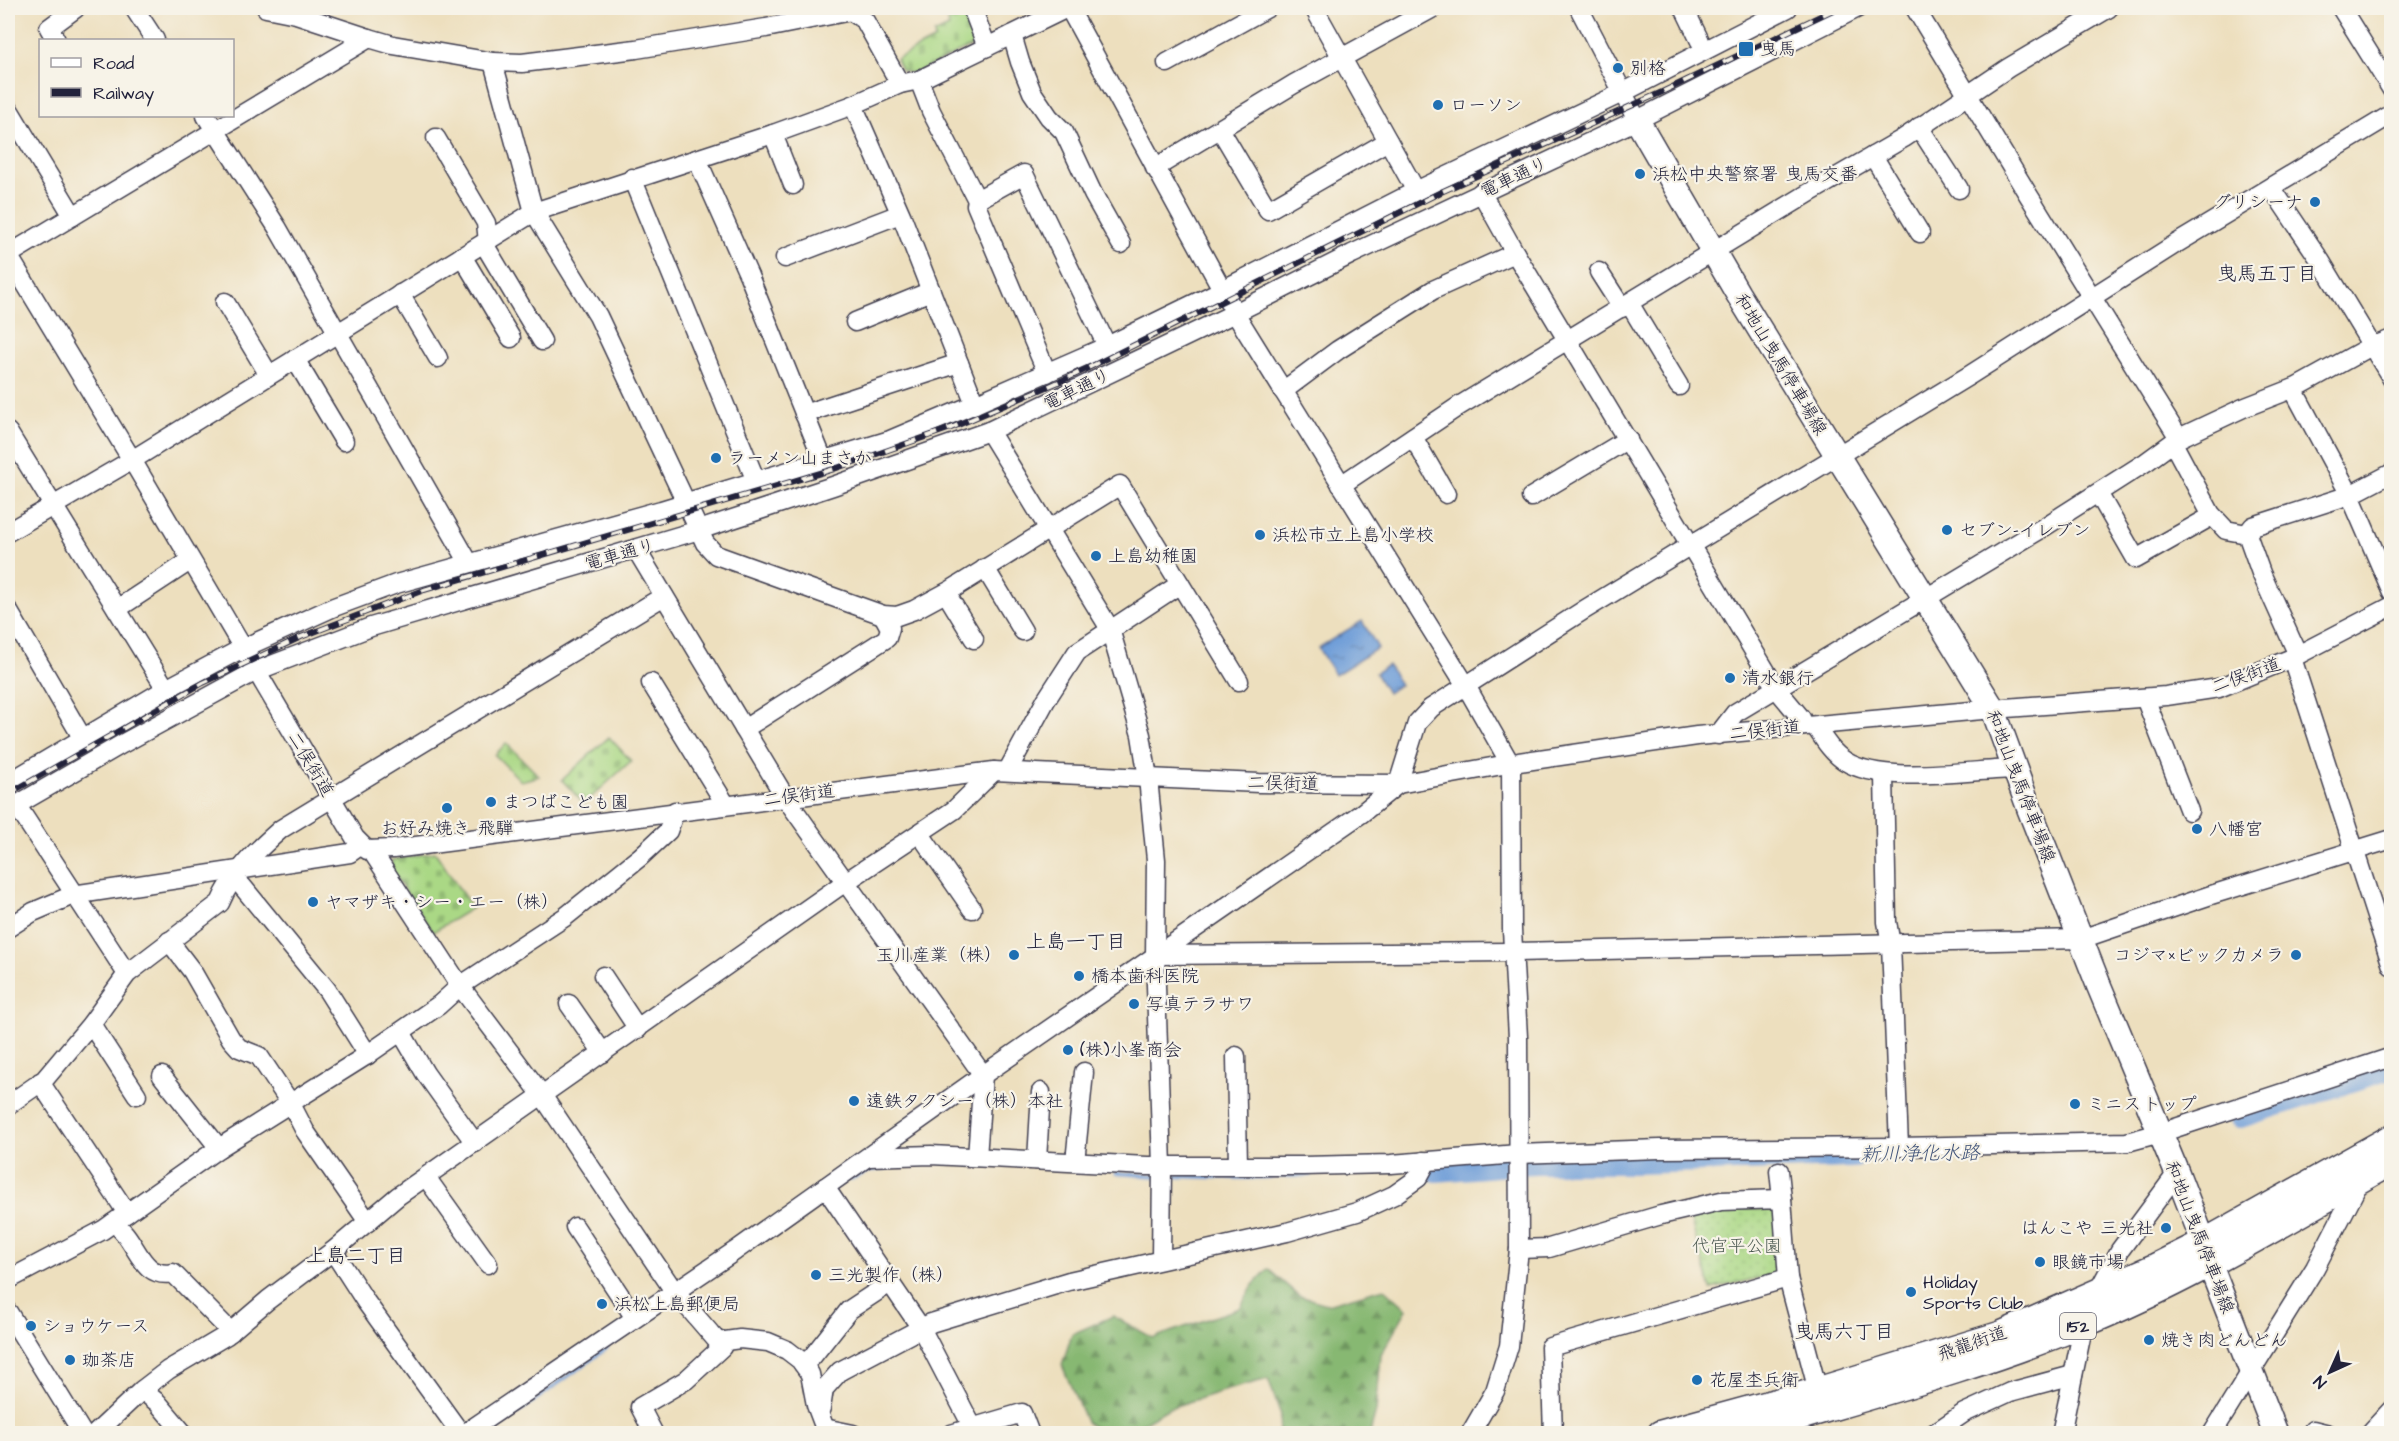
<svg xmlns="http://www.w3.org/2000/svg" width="2399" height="1441" font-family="'Architects Daughter','Klee One',sans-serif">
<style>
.grass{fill:url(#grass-dots);stroke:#667d60;stroke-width:1.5}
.forest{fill:url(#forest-firs);stroke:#546d56;stroke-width:1.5}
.cemetery{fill:url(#cemetery-stones);stroke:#667d60;stroke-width:1.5}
.water{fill:url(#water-ripples);stroke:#49608a;stroke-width:1.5}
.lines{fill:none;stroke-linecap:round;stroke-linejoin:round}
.stream{stroke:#709ed8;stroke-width:4}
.river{stroke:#709ed8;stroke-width:24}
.minor-casing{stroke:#403e4f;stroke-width:21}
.major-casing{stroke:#403e4f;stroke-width:27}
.highway-casing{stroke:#403e4f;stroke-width:30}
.minor{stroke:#fff;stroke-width:18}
.major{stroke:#fff;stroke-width:24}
.highway{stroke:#fff;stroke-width:27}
.rail-casing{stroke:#22223b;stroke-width:6}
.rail{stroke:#f7f3e8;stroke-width:4;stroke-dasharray:11;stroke-linecap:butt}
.poi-dot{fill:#1f6fb2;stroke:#f7f3e8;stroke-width:2}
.labels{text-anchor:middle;stroke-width:4.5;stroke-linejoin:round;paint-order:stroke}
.shield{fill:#f7f3e8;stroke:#62616f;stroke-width:1.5}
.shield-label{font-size:16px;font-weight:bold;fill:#22223b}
.poi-label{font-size:18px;fill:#22223b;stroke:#f7f3e8;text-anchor:start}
.street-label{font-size:18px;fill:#22223b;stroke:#f7f3e8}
.park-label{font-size:18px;fill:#4b5951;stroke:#f7f3e8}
.neighbourhood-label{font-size:20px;fill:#22223b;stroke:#f7f3e8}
.water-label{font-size:20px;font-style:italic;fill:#41547a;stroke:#f7f3e8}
</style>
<defs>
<pattern id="grass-dots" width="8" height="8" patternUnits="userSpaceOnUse" patternTransform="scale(1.5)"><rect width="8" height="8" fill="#aad885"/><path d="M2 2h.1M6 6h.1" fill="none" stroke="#92b974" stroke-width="1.8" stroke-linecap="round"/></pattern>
<pattern id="forest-firs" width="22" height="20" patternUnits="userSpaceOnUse" patternTransform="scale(1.5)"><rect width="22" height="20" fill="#87b872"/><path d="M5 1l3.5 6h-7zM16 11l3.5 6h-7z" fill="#6e955f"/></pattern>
<pattern id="cemetery-stones" width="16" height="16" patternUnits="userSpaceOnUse" patternTransform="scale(1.5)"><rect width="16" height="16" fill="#aad885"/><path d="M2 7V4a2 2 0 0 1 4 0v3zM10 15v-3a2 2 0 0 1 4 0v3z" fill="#92b974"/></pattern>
<pattern id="water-ripples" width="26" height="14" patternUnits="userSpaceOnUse" patternTransform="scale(1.5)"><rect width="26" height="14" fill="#709ed8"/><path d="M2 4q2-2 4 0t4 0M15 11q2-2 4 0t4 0" fill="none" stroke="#5c80b0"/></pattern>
</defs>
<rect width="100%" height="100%" fill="#f7f3e8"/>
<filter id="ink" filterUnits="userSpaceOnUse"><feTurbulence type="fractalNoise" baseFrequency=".0167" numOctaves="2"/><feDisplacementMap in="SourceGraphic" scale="12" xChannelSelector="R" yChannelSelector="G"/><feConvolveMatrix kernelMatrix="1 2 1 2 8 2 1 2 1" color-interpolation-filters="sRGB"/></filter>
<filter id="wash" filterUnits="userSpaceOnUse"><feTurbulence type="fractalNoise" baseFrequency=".008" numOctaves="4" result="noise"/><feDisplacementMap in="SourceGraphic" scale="24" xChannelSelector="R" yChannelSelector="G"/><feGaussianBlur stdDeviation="1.35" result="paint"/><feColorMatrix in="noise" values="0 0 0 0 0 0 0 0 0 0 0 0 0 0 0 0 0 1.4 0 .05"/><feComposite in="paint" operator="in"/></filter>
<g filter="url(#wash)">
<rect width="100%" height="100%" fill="#eddfbe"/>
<path class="grass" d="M1719,1208L1770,1210L1776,1214L1781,1268L1776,1274L1711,1289L1689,1215Z"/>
<path class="forest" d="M1268,1269L1299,1296L1327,1304L1384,1288L1407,1309L1381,1355L1376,1411L1370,1433H1278L1281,1415L1268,1379L1223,1391L1169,1408L1126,1433H1102L1086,1422L1062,1365L1072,1334L1113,1316L1153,1338L1240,1308L1253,1285Z"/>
<g class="cemetery">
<path d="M967,12L978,43L917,72L909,73L901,70L896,59L935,39L934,34L949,27L948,21Z"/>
<path d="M609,737L631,761L584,804L562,780Z"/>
<path d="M506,743L539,776L521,781L495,755Z"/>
<path d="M435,852L472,908L433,932L391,870L392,860Z"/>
</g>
<g class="water">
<path d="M1362,621L1378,648L1335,675L1318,648Z"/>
<path d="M1388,665L1400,685L1387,693L1375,673Z"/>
</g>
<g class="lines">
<g class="stream">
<path d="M1116,1173L1157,1176"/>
<path d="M1167,1176L1245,1178L1310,1175"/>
<path d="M850,1180L868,1171L899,1165"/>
<path d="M1426,1180L1436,1170"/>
<path d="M488,1434L607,1348"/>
</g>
<g class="river">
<path d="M2240,1116L2392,1067"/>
<path d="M1436,1170L1535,1162H1636L1853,1156"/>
</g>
</g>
</g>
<g filter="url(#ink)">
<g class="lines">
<defs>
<g id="minor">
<path d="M134,8L155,40"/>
<path d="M266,8L296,14L369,38"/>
<path d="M972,8L987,47"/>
<path d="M1069,8L1235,313L1465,684L1511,765L1512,930L1518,1037L1519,1249L1509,1346L1495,1391L1470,1434"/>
<path d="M1314,8L1416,191"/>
<path d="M1579,8L1637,120"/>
<path d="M1684,8L1700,41"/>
<path d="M1915,8L2029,196L2179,438"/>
<path d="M2341,8L2392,90"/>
<path d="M1012,35L1020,62L1032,92L1049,117L1064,132L1093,194L1121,244"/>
<path d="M56,40L49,28L76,8"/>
<path d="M493,62L534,212L598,316L705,543L716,555L883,615L897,616L914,610L951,590L1120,485L1239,681"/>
<path d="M1167,63L1267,8"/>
<path d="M919,80L931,111L977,200L976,205L1047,373"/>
<path d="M853,105L902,217L975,404"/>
<path d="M8,108L73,216"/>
<path d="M206,116L277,227L469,563"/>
<path d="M1919,127L1959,189"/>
<path d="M1220,129L1268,210L1388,141"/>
<path d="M773,134L793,185"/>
<path d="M436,138L486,223L488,242"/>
<path d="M1873,156L1920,233"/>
<path d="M697,159L749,276L823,460"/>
<path d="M1155,168L1294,84L1433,8"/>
<path d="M632,178L756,481"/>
<path d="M2271,187L2320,260L2392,379"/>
<path d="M977,200L1024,174L1107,346"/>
<path d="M484,244L542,341"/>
<path d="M1515,253L1776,688L1801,718L1804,726"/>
<path d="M8,255L132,460L355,838L367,850L393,849L994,771L1259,783L1398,784L1519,762L1697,736L1993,709L2166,696L2219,688L2292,658L2392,606"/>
<path d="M8,255L369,38L393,45L493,62L522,63L636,49L766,28L851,11L865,21L900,84"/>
<path d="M462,256L511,338"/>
<path d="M785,258L900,214"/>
<path d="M1599,272L1622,308"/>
<path d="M400,294L438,358"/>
<path d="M225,302L269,375"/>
<path d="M1629,303L1679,386"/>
<path d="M855,322L931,291"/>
<path d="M295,359L344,441"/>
<path d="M2293,389L2350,495L2392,592"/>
<path d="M1283,391L1338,350L1433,290L1515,253L1481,192"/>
<path d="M804,414L959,363"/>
<path d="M989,431L1110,629L1141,735L1148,778L1156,860L1155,955L1162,1166L1161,1259"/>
<path d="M8,432L166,689"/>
<path d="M1413,437L1446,494"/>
<path d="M2173,443L2211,514L2226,530L2247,534L2261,573L2298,655"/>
<path d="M1341,485L1459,406L1809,193L1904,138L2008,68L2109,8"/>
<path d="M2098,493L2136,559L2212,516"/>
<path d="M1531,497L1628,439"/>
<path d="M8,532L132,460L534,212L773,134L853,105L900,84L919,80L1067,8"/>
<path d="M2247,534L2253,526L2350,495L2392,473"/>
<path d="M636,549L785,797L983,1075L977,1157"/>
<path d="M985,568L1023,631"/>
<path d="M946,593L974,639"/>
<path d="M117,609L190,561"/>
<path d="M8,610L83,739"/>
<path d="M2292,658L2392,966"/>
<path d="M651,683L726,805"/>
<path d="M2145,698L2189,811"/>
<path d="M1815,726C1823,738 1832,753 1845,761C1882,785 1969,770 2015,769"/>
<path d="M744,729L887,638L890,628L883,615"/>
<path d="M1718,735L1735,713L2041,529L2146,462L2179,438L2243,408L2297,387L2364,350L2392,339"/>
<path d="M1008,770L1046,700L1077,652L1180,584"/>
<path d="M1884,775L1887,922L1891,944L1899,1147"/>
<path d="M8,783L166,689L241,649L334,607L396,584L661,510L890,440L975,404L1103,348L1222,290L1416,191L1622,93L1788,8"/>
<path d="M17,806L127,974"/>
<path d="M8,810L122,744L256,671L371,627L699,530L833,486L989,431L1235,313L1352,254L1637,120L1858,8"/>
<path d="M920,834L972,909"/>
<path d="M371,850L460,986L542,1095L674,1291L718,1342L740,1339L768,1342L787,1350L800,1360L810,1374L816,1405L827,1434"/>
<path d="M232,879L242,886L327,990L368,1055"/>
<path d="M8,928L33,912L73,895L350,853L360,846"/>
<path d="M169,941L192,971L231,1039L239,1048L259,1056L291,1104L305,1131L368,1222"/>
<path d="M1155,955L1513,952L2081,939L2211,895L2392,839"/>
<path d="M603,976L638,1029"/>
<path d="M569,1004L603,1053"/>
<path d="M91,1024L137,1095"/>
<path d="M401,1032L425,1073L475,1143"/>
<path d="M1236,1056L1238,1166"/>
<path d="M162,1076L219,1148"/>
<path d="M40,1082L127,1213"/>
<path d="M8,1105L44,1080L91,1024L127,974L220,903C233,872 256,851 281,829L664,596"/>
<path d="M869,1157L931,1155L1147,1166H1303L1391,1164L1518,1154L1660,1149L1899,1147L2127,1142L2160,1133L2392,1057"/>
<path d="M1037,1160L1041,1092"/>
<path d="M1075,1162L1084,1072"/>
<path d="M1779,1171L1782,1199"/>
<path d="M426,1177L488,1264"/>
<path d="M825,1187L921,1328L972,1426"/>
<path d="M113,1223C138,1238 139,1280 173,1273L231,1332"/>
<path d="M575,1227L635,1318"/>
<path d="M1519,1249L1549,1248L1661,1215L1721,1201L1782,1199L1788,1278L1818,1391"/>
<path d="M333,1251L366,1302L461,1434"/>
<path d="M8,1280L103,1230L219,1148L364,1057L439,1005L460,986L565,917L640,857L668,831L675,811"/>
<path d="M2097,1293L2120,1250L2177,1173"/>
<path d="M8,1312L83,1434"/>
<path d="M803,1364L812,1357L849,1310L890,1283"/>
<path d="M142,1390L158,1403L184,1434"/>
<path d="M821,1408L824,1389L840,1371L931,1323L1069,1281L1287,1232L1357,1212L1394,1195L1418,1178L1424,1167L1423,1161"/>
<path d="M824,1428L853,1434"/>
<path d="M95,1434L142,1390L168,1370L227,1335L268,1300L333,1251L398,1196L844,883L954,810L994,771"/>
<path d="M464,1434L735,1251L983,1075L1362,813L1398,784L1417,723L1431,708L1584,610L1970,375L2174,245L2392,114"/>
<path d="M654,1434L640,1407L686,1380L722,1347L724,1342"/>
<path d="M951,1434L1022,1413L1030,1434"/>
<path d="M1553,1434L1550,1347L1788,1278"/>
<path d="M1933,1434L1964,1413L2010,1392L2073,1375"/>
<path d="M2061,1434L2085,1318"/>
<path d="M2212,1434L2315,1268L2361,1179"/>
<path d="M2311,1434L2313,1430L2329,1434"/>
<path d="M2369,1434L2392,1409"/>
</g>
<path id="major" d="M1637,120L1738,294L1993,709L2029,808L2099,986L2177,1173L2204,1243L2207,1265L2214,1275L2276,1434"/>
<g id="highway">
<path d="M1661,1434L1818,1391L2001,1335L2156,1267L2204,1243L2392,1138"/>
<path d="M1740,1434C1855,1399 1971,1370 2082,1324C2190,1280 2290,1218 2392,1161"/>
</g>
</defs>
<use href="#minor" class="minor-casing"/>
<use href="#major" class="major-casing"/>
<use href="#highway" class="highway-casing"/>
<use href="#minor" class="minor"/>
<use href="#major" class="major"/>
<use href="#highway" class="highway"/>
<defs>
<path id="rail" d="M8,794L203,683L301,637L424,590L834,469L951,428L1068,378L1441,192L1662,92L1837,8"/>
</defs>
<use href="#rail" class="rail-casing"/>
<use href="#rail" class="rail"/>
</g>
</g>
<g class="poi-dot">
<rect x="1738" y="41" width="16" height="16" rx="3"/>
<circle cx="1618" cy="68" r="6"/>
<circle cx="1438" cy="105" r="6"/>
<circle cx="1640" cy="174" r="6"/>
<circle cx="2315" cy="202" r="6"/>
<circle cx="716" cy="458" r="6"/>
<circle cx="1947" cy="530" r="6"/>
<circle cx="1260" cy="535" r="6"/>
<circle cx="1096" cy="556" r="6"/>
<circle cx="1730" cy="678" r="6"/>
<circle cx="491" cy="802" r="6"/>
<circle cx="447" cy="808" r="6"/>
<circle cx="2197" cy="829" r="6"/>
<circle cx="313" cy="902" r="6"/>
<circle cx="1014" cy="955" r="6"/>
<circle cx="2296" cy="955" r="6"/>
<circle cx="1079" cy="976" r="6"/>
<circle cx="1134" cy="1004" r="6"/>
<circle cx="1068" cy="1050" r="6"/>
<circle cx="854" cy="1101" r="6"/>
<circle cx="2075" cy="1104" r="6"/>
<circle cx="2166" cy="1228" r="6"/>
<circle cx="2040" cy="1262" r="6"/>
<circle cx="816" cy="1275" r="6"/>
<circle cx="1911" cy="1292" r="6"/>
<circle cx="602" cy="1304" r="6"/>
<circle cx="31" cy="1326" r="6"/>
<circle cx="2149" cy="1340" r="6"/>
<circle cx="70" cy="1360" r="6"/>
<circle cx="1697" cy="1380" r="6"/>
</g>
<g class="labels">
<rect class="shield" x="2060" y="1313" width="36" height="26" rx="4.5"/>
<g class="shield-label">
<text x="2078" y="1332">152</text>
</g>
<g class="poi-label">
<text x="1760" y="55">曳馬</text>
<text x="1630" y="74">別格</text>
<text x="1450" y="111">ローソン</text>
<text x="1652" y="180">浜松中央警察署 曳馬交番</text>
<text x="2303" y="208" text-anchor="end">グリシーナ</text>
<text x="728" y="464">ラーメン山まさか</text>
<text x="1959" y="536">セブン-イレブン</text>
<text x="1272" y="541">浜松市立上島小学校</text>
<text x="1108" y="562">上島幼稚園</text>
<text x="1742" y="684">清水銀行</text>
<text x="503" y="808">まつばこども園</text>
<text x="447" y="834" text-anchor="middle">お好み焼き 飛騨</text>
<text x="2209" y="835">八幡宮</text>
<text x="325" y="908">ヤマザキ・シー・エー（株）</text>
<text x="1002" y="961" text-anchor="end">玉川産業（株）</text>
<text x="2284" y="961" text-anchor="end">コジマ×ビックカメラ</text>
<text x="1091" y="982">橋本歯科医院</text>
<text x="1146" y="1010">写真テラサワ</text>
<text x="1080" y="1056">(株)小峯商会</text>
<text x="866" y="1107">遠鉄タクシー（株）本社</text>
<text x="2087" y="1110">ミニストップ</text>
<text x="2154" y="1234" text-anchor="end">はんこや 三光社</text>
<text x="2052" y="1268">眼鏡市場</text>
<text x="828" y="1281">三光製作（株）</text>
<text x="1923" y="1288">Holiday<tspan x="1923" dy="21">Sports Club</tspan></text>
<text x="614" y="1310">浜松上島郵便局</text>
<text x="43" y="1332">ショウケース</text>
<text x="2161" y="1346">焼き肉どんどん</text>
<text x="82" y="1366">珈茶店</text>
<text x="1709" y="1386">花屋杢兵衛</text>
</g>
<g class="street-label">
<text transform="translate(1514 177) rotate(-25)" y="6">電車通り</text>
<text transform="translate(1781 364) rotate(59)" y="6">和地山曳馬停車場線</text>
<text transform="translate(1077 389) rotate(-26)" y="6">電車通り</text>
<text transform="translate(620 554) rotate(-16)" y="6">電車通り</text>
<text transform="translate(2246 675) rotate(-20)" y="6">二俣街道</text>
<text transform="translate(1765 730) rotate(-6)" y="6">二俣街道</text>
<text transform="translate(311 764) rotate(59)" y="6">二俣街道</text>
<text transform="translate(1283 783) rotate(1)" y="6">二俣街道</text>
<text transform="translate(2021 786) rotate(69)" y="6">和地山曳馬停車場線</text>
<text transform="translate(799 795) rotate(-8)" y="6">二俣街道</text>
<text transform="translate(2200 1237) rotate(69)" y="6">和地山曳馬停車場線</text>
<text transform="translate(1972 1343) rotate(-19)" y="6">飛龍街道</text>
</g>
<g class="park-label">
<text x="1737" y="1252">代官平公園</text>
</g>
<g class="neighbourhood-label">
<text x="2267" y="280">曳馬五丁目</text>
<text x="1076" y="948">上島一丁目</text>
<text x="356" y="1262">上島二丁目</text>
<text x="1844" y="1338">曳馬六丁目</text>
</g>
<g class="water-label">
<text transform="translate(1920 1153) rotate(-1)" y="7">新川浄化水路</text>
</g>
</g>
<rect width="2399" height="1441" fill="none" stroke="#f7f3e8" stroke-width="30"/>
<rect x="39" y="39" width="195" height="78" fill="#f7f3e8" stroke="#a29fa3" stroke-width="1.5"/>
<rect x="51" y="58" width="30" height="9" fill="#ffffff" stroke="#a29fa3" stroke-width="1.5"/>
<text x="93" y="69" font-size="18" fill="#22223b">Road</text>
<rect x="51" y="88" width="30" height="9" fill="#22223b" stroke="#a29fa3" stroke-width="1.5"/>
<text x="93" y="99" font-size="18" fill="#22223b">Railway</text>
<g transform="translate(2330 1372) rotate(225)" stroke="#f7f3e8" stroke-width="4.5" paint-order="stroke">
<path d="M0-4.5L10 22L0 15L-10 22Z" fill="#22223b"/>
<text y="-9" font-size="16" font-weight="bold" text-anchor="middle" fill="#22223b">N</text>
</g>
</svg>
